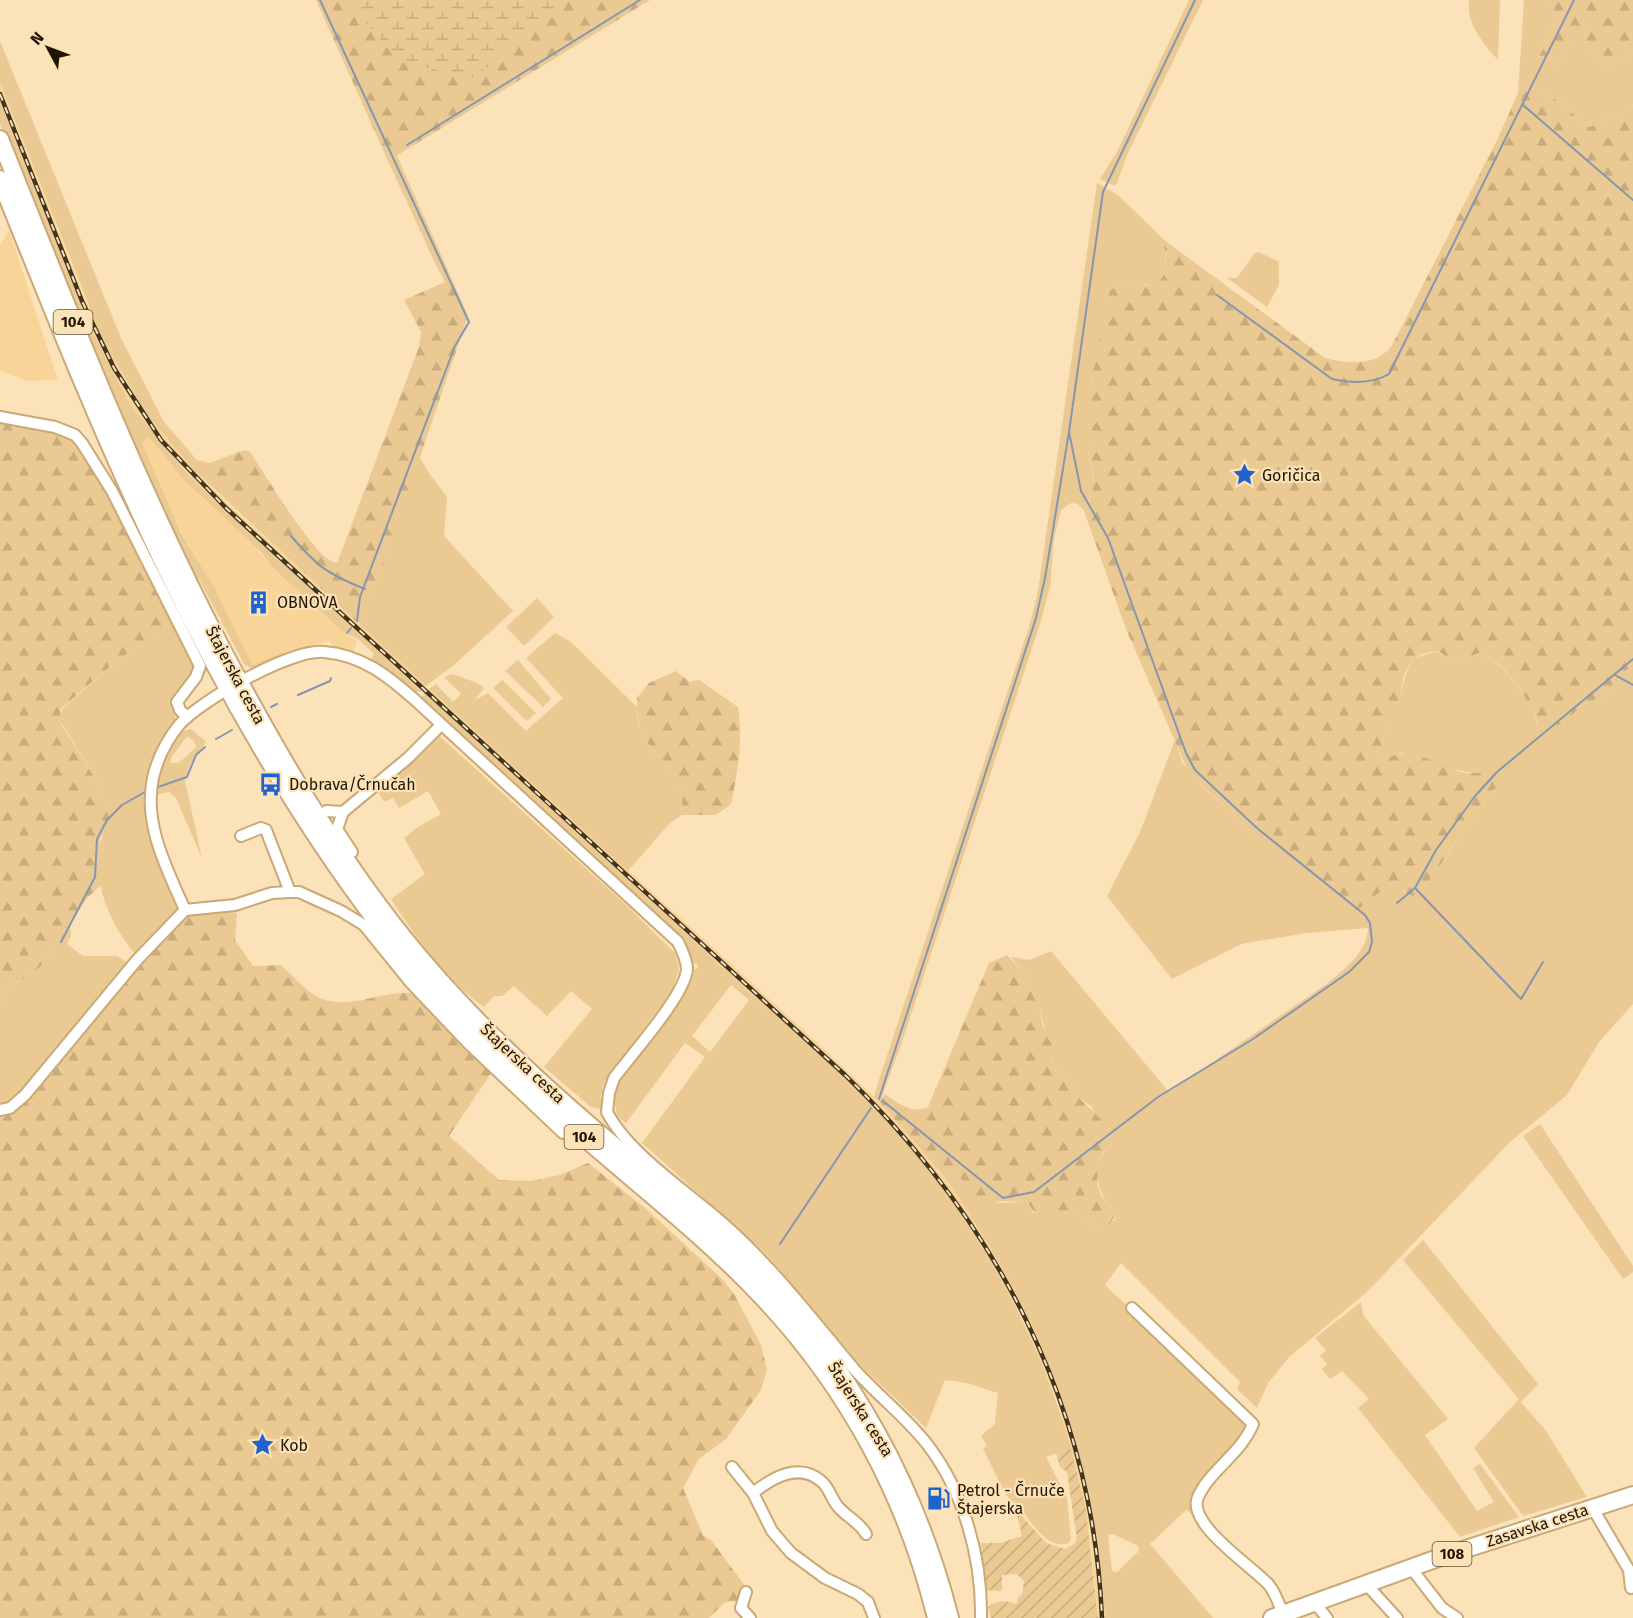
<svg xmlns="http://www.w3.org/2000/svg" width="1633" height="1618" font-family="'Fira Sans',sans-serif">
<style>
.built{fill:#f9d498}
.grass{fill:#eac992;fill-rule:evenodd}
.forest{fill:url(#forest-firs)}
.wetland{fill:url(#wetland-marsh)}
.garden{fill:url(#garden-furrows)}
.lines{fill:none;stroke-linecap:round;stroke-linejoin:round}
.stream{stroke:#8696b0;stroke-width:2}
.minor-casing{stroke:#c9a976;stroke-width:14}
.primary-casing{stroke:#c9a976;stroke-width:20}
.minor{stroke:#fff;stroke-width:10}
.primary{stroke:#fff;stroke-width:16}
.rail-casing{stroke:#42351e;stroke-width:4.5}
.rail{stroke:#fce2b8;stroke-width:2;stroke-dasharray:7;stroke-linecap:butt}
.labels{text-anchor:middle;stroke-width:4.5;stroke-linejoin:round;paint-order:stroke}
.shield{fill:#fce2b8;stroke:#625239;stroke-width:1.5}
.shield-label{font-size:15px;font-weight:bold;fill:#201502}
.poi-label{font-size:16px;fill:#201502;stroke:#fce2b8;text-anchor:start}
.street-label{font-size:16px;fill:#201502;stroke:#fce2b8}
</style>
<defs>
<pattern id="forest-firs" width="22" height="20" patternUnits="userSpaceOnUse" patternTransform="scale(1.5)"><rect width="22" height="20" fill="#eac992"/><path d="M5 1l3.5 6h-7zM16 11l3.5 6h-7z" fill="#c8ac7c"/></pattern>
<pattern id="wetland-marsh" width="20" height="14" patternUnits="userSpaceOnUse" patternTransform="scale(1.5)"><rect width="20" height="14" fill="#eac992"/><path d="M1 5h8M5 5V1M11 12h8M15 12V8" fill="none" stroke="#c8ac7c"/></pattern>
<pattern id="garden-furrows" width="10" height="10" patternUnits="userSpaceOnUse" patternTransform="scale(1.5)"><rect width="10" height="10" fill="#eac992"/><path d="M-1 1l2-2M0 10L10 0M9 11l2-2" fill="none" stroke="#c8ac7c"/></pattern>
</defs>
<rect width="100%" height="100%" fill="#fce2b8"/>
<g class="built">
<path d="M0,83L84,296L124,379L144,411L192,468L218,494L426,686L421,691L190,477L129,403L99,347L61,253L0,101Z"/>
<path d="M9,230L58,380L27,381L0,370V245Z"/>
<path d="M149,437L184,480L250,541L273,568L342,631L357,641L353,653L333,648L330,641L285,652L252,666L216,590L182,534L141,443Z"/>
<path d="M429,689L821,1046L894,1116L944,1176L979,1226L1016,1289L1055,1377L1081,1454L1097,1526L1105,1618H1098L1090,1535L1081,1487L1058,1403L1022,1316L967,1222L936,1180L876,1109L425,693Z"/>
</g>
<g class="grass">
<path d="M1189,0H1203L1127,155L1117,183L1115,186L1100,179L1117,152Z"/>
<path d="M1469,0H1500L1498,60C1483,43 1466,24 1469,0Z"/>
<path d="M1524,0H1548C1563,20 1548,39 1538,57L1554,66L1584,25L1586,52L1610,66L1633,54V104L1628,110L1590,127L1543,90L1526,87L1518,93Z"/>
<path d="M0,41L121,338L164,422L197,460L192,468L144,411L103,340L0,83Z"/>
<path d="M0,101L90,327L129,403L190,477L421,691L413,693L390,673L370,661L374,654L358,639L342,631L273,568L261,552L184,480L149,437L142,443L181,533L216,590L252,665L285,652L318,644L289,651L252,669L244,664L199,579H197L187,567L107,391L0,124Z"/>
<path d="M397,156L451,277L434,261L388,161Z"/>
<path d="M1097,183L1118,195L1164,240L1166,268L1161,281L1156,284L1119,286L1109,292L1104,331L1091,383L1088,438L1094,489L1084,511L1078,504L1071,503L1061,510L1054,539L1050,587L1040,624L902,1042L880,1102L874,1097L876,1089L1030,624L1038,591Z"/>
<path d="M1259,252L1279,262V285L1267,307L1227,278H1237L1254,254Z"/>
<path d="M419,456L429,473L447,497L444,536L513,611L454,665L426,686L358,623L384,563Z"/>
<path d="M537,598L554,617L524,646L506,627Z"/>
<path d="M176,624L195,666L189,678L171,698L176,721L149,777L145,797L152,837L178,908L137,956C106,921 83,863 110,820L100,786L58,717L64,707C87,688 151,628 176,624Z"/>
<path d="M555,633L571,642L637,707C637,739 652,746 669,769V785L682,790V815L669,824L628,871L429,689L436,684L453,702L461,694L444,677L453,674L477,683L484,688L475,700L488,693L526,731L563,698L526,658Z"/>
<path d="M1433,652L1440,653L1451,663L1480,653C1502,660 1532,702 1537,723H1563L1584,704L1607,694L1633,663V1004L1599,1042L1567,1095L1510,1142L1366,1293L1289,1357L1268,1383L1257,1408L1237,1389L1240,1382L1121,1263L1105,1285L1242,1415L1248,1422V1430L1204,1485L1196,1517L1186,1510L1150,1544L1213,1618H1105C1094,1447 1042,1317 944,1176L949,1174L958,1175L964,1183V1189L997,1203L1027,1202L1033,1213C1070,1208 1071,1206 1099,1231L1114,1220L1115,1216C1102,1197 1087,1172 1105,1151L1092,1107L1078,1097L1073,1085L1054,1063L1039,1007L1023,972L1011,957L1030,960L1051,951L1169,1092L1328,983C1346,967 1367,953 1368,928L1307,933L1241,944L1172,979L1107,896L1140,832L1175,740L1182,762L1200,784L1256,835L1299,866L1395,884L1405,893L1445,858L1476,811L1494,790L1477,774L1446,768L1426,759L1401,753L1390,758L1380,754L1385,731L1394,722L1398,700L1409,666L1415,658ZM1113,1534L1138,1546L1139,1551L1117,1572L1112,1571L1108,1535Z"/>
<path d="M518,660L551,699L543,707L505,671Z"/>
<path d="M502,680L536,713L527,721L493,688Z"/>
<path d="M425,693C528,789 632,883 735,979C781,1022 833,1063 876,1109C968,1207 1035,1321 1071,1449L1046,1457L1067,1498L1071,1539L1069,1543C1047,1551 1031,1521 1019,1507C1016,1503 1009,1499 1006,1495C998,1480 991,1464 983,1449L987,1445L981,1436L995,1424L998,1393L967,1383L945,1380L926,1428L860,1365L768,1256L642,1143L705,1057L685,1043L626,1123L617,1116L613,1092L616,1083L684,993L692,970L698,968L697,964L692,963L687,946L677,935L443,720L442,716L421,698ZM731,985L749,1000L710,1052L692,1036Z"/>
<path d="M191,729L206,742L190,764L185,781L202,858L176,798L169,792L155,795C158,771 166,753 179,732ZM187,736L194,741L196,747L179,763H171V758Z"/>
<path d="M437,734L623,902L675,953L679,969L672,991L605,1081L600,1098L603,1099L600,1109L591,1107L544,1067L592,1009L571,991L547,1016L514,986L502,996H494L484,1007C451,985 412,933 391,899L425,874L404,838L418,827L441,814L428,791L399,808L393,798L384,802L377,790Z"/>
<path d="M70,923L71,936L67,944L83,956H117L131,965L17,1099L0,1107V1003L10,986L31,975L49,958Z"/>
<path d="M1540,1124L1633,1266V1272L1623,1279L1523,1136Z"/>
<path d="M1423,1240L1538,1384L1521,1402L1546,1431L1587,1497L1523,1516L1474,1448L1519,1399L1403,1260Z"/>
<path d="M1361,1302L1363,1315L1448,1419L1425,1435L1477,1511L1494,1502L1473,1468L1480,1464L1519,1517L1460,1537L1358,1408L1369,1399L1342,1371L1330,1379L1322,1369L1327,1364L1320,1356L1326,1350L1315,1338Z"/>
</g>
<g class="forest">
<path d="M316,0H650L388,161Z"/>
<path d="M1548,0H1633V54L1610,66L1586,52L1584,26L1554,66L1544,68L1538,58C1548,39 1563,20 1548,0Z"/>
<path d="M1526,87L1543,90L1590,127L1628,110L1633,104V663L1607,694L1584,704L1563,723L1544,730C1537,726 1538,721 1534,714C1524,693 1503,660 1480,653L1451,663C1447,660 1444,655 1441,653C1437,651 1430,652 1426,653C1400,658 1400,698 1398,718L1385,731L1380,754L1389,758C1411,745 1439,766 1460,772C1468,774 1476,772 1484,774C1490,776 1494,781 1496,787L1476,811L1421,893L1412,896L1391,883L1356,911L1256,835L1189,773L1126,629L1084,511C1101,484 1090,468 1088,439C1085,389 1102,341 1109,292C1125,276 1162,297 1165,269C1167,260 1164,249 1164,240L1325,358C1343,363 1371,366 1386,352C1391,349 1394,341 1397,336L1498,138L1518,93Z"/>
<path d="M434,261L451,277L468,316L384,563L358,623L192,468L197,460L210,463L244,450L250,452C264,472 317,563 337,563L419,347L421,332L404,300L445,282Z"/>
<path d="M0,420C23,424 50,427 71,437C93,448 161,594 176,624C153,628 80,692 60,710L61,724L100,786L110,820L100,839V886L87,898L49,958L31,975L10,986L0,1003Z"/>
<path d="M676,671L690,682L699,680L738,707C743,741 738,771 731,804L716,815H682V790L669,785V769C646,739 637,740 637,698L649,683Z"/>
<path d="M216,910L237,913L235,940L253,966L280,965C293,974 302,988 316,996C347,1013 380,990 412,993L491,1073L449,1136L499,1180L532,1181L560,1175L588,1163L645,1208L721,1278L734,1294L761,1345L767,1370L761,1390L726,1439L699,1459L683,1488L703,1535L711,1540L745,1586L738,1601L725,1602L709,1618H0V1113L10,1112L186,916Z"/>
<path d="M1007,955L1023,972L1039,1007L1043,1027L1055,1040L1052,1058L1054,1063L1073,1085L1078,1097L1102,1120L1108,1133L1109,1142L1098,1161L1097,1183L1101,1195L1115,1216L1106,1229L1099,1231C1074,1209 1069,1206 1036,1215L1027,1202L1001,1201L986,1206L977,1204L964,1192V1183L958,1175L949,1174L944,1176L880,1102L885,1094C897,1103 914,1115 928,1107L989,963Z"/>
</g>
<path class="wetland" d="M346,0H570L474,78L400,62Z"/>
<path class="garden" d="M1071,1449L1086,1510L1098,1618H991L988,1607C998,1599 1006,1601 1017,1604L1018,1597L1022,1594L1024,1581L1017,1574L1002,1575V1591L985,1590L981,1543H1000L1022,1536L1017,1515L1020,1514L1046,1543L1065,1549L1074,1544L1077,1539L1067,1472L1060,1467L1056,1453Z"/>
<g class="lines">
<g class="stream">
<path d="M320,0L469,322L455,346L360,597L357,621"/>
<path d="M1523,105L1633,200"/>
<path d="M407,145L640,0"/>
<path d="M1217,295L1332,379C1350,383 1372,384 1389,374L1574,0"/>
<path d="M291,536C317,566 327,574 365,589"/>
<path d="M347,633L351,628"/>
<path d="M1615,675L1633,685"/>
<path d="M298,695L330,681L331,678"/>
<path d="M271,707L277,704"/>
<path d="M216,739L232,730"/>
<path d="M158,787L187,777L196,755L205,747"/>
<path d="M1415,888L1521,999L1543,962"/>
<path d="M1397,903L1415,888L1436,850L1475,796L1497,772L1633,659"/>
<path d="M61,942L95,877L97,839L107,820L122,805L145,792"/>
<path d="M879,1099L1036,618L1045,578L1069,432L1103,192L1195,0"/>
<path d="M883,1101L1003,1198L1034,1192L1158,1097L1253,1039L1349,972L1369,952L1372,942L1370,923L1365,915L1258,829L1195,770L1186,753L1108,538L1081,491L1069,432"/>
<path d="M780,1244L871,1108"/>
</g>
<defs>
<g id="minor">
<path d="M0,417L55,427L75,435L82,443L112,491L200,666L196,677L177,702L180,710L187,717"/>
<path d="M326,811L343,812L408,758L441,725"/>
<path d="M343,812L337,829L352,852"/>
<path d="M241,836L261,828L266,830L290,892"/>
<path d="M0,1110L10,1108L25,1095L137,960L185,910"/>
<path d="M563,1133L468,1043L411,983L364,925L341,911L299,892H290L272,893L235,905L185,910C167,869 143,824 153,778C157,760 167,740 179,725C201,700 291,649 324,652C362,655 388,676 415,700L678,942C682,950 686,958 687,968C687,993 631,1055 614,1078L609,1093L607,1112C629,1155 691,1194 727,1227C775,1270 813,1320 854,1369C877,1395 905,1416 927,1444C964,1492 982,1558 981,1618"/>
<path d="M1132,1308L1253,1424C1241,1454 1210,1470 1198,1497C1186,1524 1252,1566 1269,1585C1276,1594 1279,1604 1283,1614"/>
<path d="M732,1467L753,1493L772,1531L791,1553L825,1578L858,1594L868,1602L874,1618"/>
<path d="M753,1493C772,1478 798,1462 821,1481C828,1486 831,1497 836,1504C844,1516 859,1521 866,1534"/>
<path d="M1592,1507L1629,1570L1631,1588"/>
<path d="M1411,1568L1442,1608L1457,1618"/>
<path d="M1366,1584L1397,1618"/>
<path d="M746,1592L741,1608L750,1618"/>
<path d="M1315,1603L1327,1618"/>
</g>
<g id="primary">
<path d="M0,139C69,312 136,484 222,649C275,749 332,848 403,937C459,1007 525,1070 593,1128C650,1176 709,1222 761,1276C854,1372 917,1489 950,1618"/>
<path d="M0,179C104,439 209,702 380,926C438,1003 507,1071 580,1134C642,1188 707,1238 763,1298C848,1388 907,1498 936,1618"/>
<path d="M1272,1618L1438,1558L1633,1495"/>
</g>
</defs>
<use href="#minor" class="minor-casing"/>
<use href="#primary" class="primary-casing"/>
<use href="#minor" class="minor"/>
<use href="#primary" class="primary"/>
<defs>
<path id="rail" d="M0,94L82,301L114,368L161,440L226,508L845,1075C996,1221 1093,1405 1102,1618"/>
</defs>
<use href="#rail" class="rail-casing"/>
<use href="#rail" class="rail"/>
</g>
<defs>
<symbol id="sight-bare" viewBox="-9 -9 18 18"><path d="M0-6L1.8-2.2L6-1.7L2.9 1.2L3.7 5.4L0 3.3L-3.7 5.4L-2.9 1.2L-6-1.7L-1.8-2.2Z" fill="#1e63ce" stroke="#fce2b8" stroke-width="2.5" paint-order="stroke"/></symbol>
<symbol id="building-bare" viewBox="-9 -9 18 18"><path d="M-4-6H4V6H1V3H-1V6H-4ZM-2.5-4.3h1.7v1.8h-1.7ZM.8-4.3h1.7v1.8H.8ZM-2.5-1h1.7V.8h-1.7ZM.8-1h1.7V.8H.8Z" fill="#1e63ce" stroke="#fce2b8" stroke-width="2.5" paint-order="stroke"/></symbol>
<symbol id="bus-bare" viewBox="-9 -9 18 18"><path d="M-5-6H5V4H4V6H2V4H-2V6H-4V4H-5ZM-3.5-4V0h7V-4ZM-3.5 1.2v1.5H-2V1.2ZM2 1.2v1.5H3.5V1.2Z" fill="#1e63ce" stroke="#fce2b8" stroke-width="2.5" paint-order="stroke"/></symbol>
<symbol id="fuel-bare" viewBox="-9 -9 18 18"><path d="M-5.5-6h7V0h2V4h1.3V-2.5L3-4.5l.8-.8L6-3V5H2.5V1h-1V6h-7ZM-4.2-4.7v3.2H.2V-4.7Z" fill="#1e63ce" stroke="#fce2b8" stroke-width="2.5" paint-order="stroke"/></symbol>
</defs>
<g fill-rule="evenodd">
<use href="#sight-bare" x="1228" y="458" width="33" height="33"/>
<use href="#building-bare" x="242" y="586" width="33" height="33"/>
<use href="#bus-bare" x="254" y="768" width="33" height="33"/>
<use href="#sight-bare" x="246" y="1428" width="33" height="33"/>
<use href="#fuel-bare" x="922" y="1482" width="33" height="33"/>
</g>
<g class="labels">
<g class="shield">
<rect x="53.5" y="310" width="39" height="24" rx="4.5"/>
<rect x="564.5" y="1125" width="39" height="24" rx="4.5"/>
<rect x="1432.5" y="1542" width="39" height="24" rx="4.5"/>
</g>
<g class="shield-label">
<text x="73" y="327">104</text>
<text x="584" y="1142">104</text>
<text x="1452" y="1559">108</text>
</g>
<g class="poi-label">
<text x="1262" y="481">Goričica</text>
<text x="277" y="608">OBNOVA</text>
<text x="289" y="790">Dobrava/Črnučah</text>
<text x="280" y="1451">Kob</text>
<text x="957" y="1496">Petrol - Črnuče<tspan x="957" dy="18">Štajerska</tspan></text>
</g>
<g class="street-label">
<text transform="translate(236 675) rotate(62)" y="6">Štajerska cesta</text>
<text transform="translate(523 1063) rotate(43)" y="6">Štajerska cesta</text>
<text transform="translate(861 1409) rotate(58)" y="6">Štajerska cesta</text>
<text transform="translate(1537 1525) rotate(-18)" y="6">Zasavska cesta</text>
</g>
</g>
<g transform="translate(48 48) rotate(311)" stroke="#fce2b8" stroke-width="4.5" paint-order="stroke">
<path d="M0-4.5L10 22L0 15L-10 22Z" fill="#201502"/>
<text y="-9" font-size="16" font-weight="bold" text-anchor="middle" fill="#201502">N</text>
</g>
</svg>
